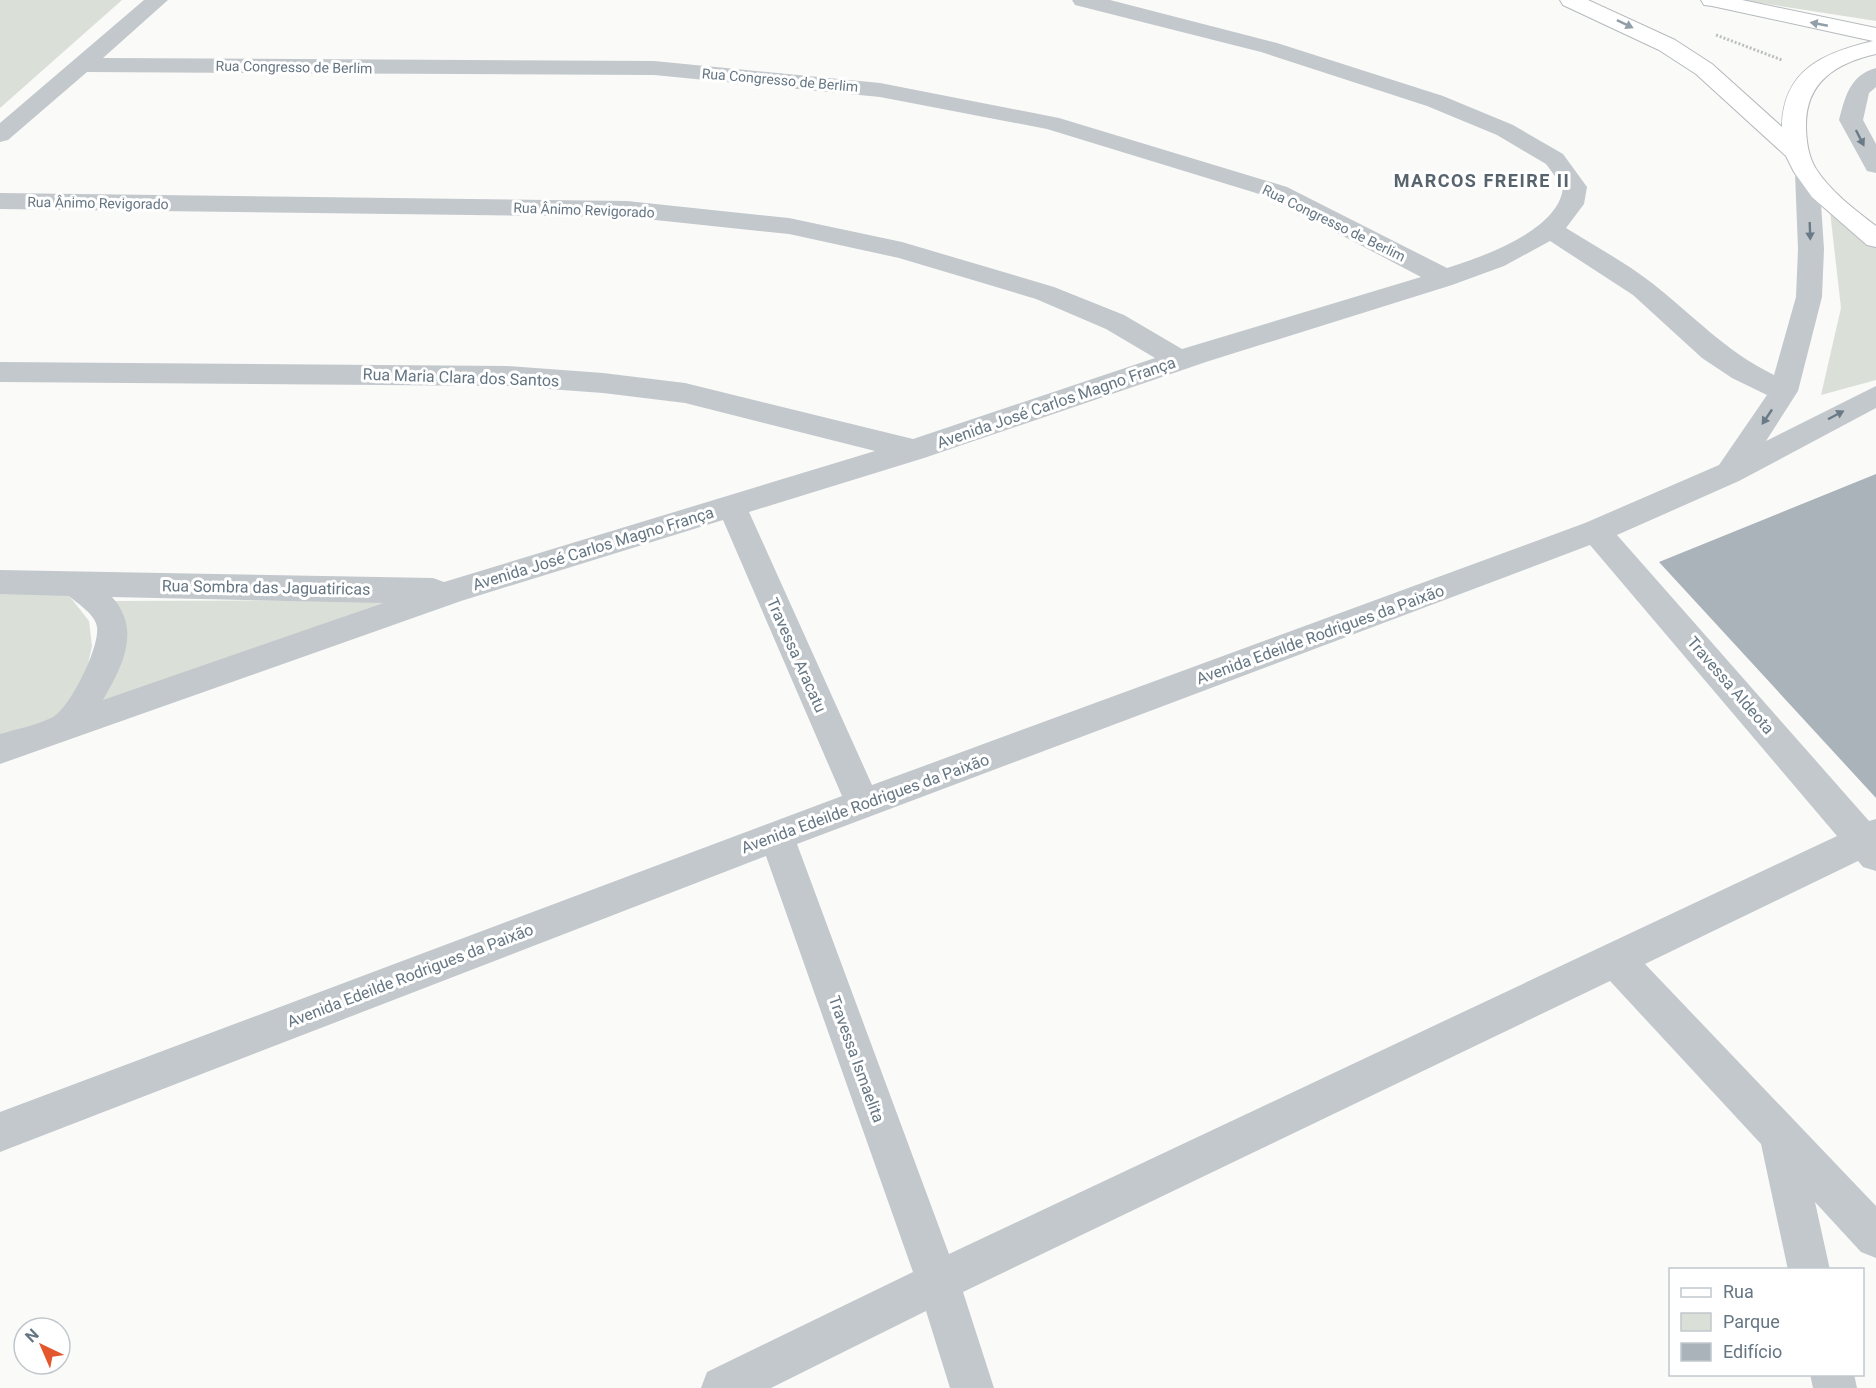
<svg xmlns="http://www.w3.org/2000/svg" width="1876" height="1388" font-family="Roboto,sans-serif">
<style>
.green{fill:#dadfd7}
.building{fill:#aab3b9}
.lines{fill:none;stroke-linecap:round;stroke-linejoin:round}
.major-casing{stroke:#b5babe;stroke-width:2}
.path{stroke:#bbbfc2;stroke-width:3;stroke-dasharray:2 2;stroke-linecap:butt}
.minor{fill:#c3c8cc;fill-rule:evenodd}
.major{fill:#fff;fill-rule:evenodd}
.oneway{fill:#939fa8}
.oneway2{fill:#6a7a87}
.labels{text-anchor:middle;stroke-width:6;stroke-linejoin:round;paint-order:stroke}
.far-street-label{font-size:14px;fill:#657683;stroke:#fff}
.street-label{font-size:16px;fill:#657683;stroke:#fff}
.far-district-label{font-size:18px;font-weight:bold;letter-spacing:1.5px;fill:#57646e;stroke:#fff}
</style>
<rect width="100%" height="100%" fill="#fafaf8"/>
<g class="green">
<path d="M0,0H122L0,108Z"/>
<path d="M1742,0H1876V21Z"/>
<path d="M1830,211L1876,247V380L1821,395L1841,308Z"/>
<path d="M0,590L67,593L89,621L92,646L84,682L59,717L0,736Z"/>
<path d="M391,600L89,708L110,601Z"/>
</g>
<path class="building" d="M1876,474V798L1659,562Z"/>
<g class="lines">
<defs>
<path id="major" d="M1560,0H1588L1675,40L1712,64L1782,127C1783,69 1824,53 1873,41L1712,6L1704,5L1701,0H1742L1876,28V54C1837,63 1806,81 1806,125C1806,140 1808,156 1816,169C1831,192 1855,210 1876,226V247L1867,245L1812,197L1794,172L1786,156L1696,74L1659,50L1563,5Z"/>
</defs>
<use href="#major" class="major-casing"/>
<path class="path" d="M1716,35L1782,60"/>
<g class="minor">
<path d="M144,0H168L103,58L654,61L880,83L1059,118L1287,187L1447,268C1482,257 1560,230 1563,187L1546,164L1497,135L1427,106L1261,52L1075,5L1072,0H1110L1277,43L1443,96L1513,125L1563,154L1587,187L1584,204L1566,228C1595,246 1626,263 1652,283C1694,316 1725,351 1774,375L1796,297L1798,249L1795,173L1798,168L1807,165L1816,168L1819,173L1824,249L1822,297L1798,391L1766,441L1876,386V408L1739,481L1617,535L1869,821L1876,819V871L1863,867L1858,861L1645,964L1876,1206V1258L1861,1252L1815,1202L1830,1270H1788L1761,1144L1610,981L963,1292L994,1388H950L926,1311L771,1388H701L707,1372L913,1272L766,856L0,1152V1112L842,796L723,520L461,601L0,764V734C17,729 38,725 53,717C70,708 100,647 97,627C95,614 78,604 69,596L0,594V570L433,578L444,582L875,451L685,403L603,393L507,386L0,382V362L507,366L603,373L685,383L913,439L1155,358L1106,329L1036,299L899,258L789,234L627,217L0,209V193L627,201L789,218L902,242L1054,287L1124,315L1182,349L1421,277L1269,197L1047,129L880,97L654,75L87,72L8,140L0,142V123ZM1550,241L1633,295L1702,358L1732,378L1767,395L1719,465L1585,523L872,785L749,512L924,458L1209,361L1452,285L1504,266ZM1590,545L1837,836L949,1254L797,844ZM112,597L383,603L103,700C122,667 142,630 112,597Z"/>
<path d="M1876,68V87L1869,93L1863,120L1876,144V173L1867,171L1839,120C1845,97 1850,75 1876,68Z"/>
<path d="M1810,1374H1854L1857,1388H1813Z"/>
</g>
<use href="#major" class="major"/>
</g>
<defs><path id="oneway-solid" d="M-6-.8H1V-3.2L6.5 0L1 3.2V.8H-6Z" transform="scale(1.5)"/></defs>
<g class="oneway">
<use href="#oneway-solid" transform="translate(1625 24) rotate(26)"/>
<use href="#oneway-solid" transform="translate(1819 24) rotate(-169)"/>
</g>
<g class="oneway2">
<use href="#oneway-solid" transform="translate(1860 138) rotate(63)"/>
<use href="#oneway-solid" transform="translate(1810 231) rotate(88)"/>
<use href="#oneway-solid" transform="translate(1836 415) rotate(-28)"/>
<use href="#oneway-solid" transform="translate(1767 417) rotate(124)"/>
</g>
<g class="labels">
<g class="far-street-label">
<text transform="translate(294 67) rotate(1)" y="5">Rua Congresso de Berlim</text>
<text transform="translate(780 80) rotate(5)" y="5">Rua Congresso de Berlim</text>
<text transform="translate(98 203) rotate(1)" y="5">Rua Ânimo Revigorado</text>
<text transform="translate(584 210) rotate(2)" y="5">Rua Ânimo Revigorado</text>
<text transform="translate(1334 223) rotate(26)" y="5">Rua Congresso de Berlim</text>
</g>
<g class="street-label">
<text transform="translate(461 377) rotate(2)" y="6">Rua Maria Clara dos Santos</text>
<text transform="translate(1056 402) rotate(-19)" y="6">Avenida José Carlos Magno França</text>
<text transform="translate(593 548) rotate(-17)" y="6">Avenida José Carlos Magno França</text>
<text transform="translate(266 587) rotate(1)" y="6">Rua Sombra das Jaguatiricas</text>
<text transform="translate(1320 634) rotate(-20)" y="6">Avenida Edeilde Rodrigues da Paixão</text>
<text transform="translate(797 655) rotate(66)" y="6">Travessa Aracatu</text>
<text transform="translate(1731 685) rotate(49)" y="6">Travessa Aldeota</text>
<text transform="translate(865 803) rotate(-20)" y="6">Avenida Edeilde Rodrigues da Paixão</text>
<text transform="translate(410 975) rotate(-21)" y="6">Avenida Edeilde Rodrigues da Paixão</text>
<text transform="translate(857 1059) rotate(70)" y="6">Travessa Ismaelita</text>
</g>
<g class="far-district-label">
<text x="1482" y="187">MARCOS FREIRE II</text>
</g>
</g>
<rect x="1669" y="1268" width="195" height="108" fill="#ffffff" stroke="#c1c8cd" stroke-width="1.5"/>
<rect x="1681" y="1288" width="30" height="9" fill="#ffffff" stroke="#c1c8cd" stroke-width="1.5"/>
<text x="1723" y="1298" font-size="18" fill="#657683">Rua</text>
<rect x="1681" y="1313" width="30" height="18" fill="#dadfd7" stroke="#c1c8cd" stroke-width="1.5"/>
<text x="1723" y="1328" font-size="18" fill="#657683">Parque</text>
<rect x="1681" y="1343" width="30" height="18" fill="#aab3b9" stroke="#c1c8cd" stroke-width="1.5"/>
<text x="1723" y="1358" font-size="18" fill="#657683">Edifício</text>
<g transform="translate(42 1346) rotate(316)"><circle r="28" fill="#ffffff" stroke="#c1c8cd" stroke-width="1.5"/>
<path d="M0-4.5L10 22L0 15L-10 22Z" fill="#e4572e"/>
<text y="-9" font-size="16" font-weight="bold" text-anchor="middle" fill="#657683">N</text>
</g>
</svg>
